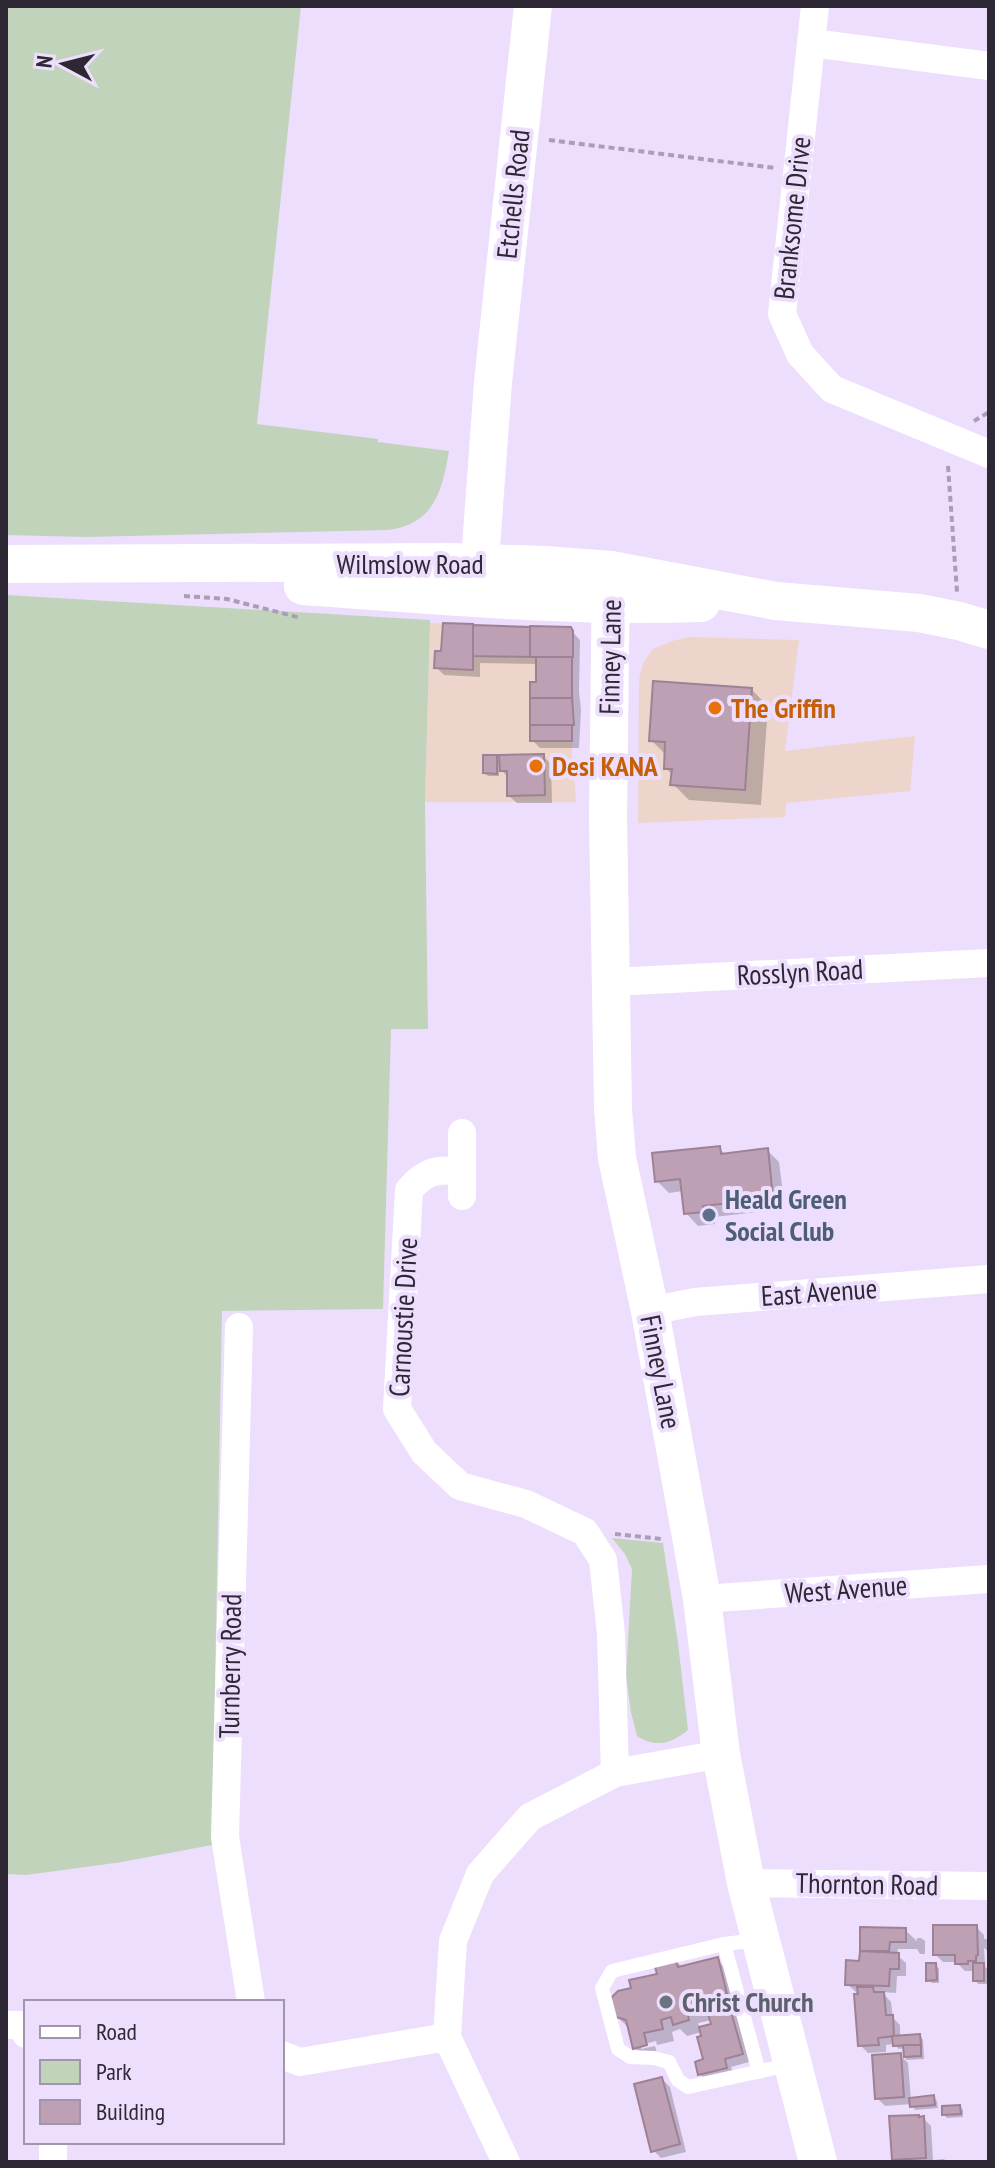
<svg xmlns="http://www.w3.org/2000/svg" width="995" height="2168" font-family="'PT Sans Narrow',sans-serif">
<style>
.commercial{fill:#edd5cc}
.green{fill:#c1d4bb}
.shadow{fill:#0003;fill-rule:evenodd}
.building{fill:#bea0b4;stroke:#9e8195;stroke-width:2}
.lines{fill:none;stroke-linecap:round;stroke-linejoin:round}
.path{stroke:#aa9eb7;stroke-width:4;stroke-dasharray:6 4;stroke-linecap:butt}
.lane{stroke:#fff;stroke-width:14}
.street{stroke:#fff;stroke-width:28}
.secondary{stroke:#fff;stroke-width:38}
.food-dot{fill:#e8710a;stroke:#eddefd;stroke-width:3}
.service-dot{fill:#5c6f8a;stroke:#eddefd;stroke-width:3}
.worship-dot{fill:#6b7280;stroke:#eddefd;stroke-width:3}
.labels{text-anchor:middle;stroke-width:8;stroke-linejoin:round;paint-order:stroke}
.street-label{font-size:28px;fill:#2e2834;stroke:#eddefd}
.food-label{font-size:28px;font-weight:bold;fill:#c56008;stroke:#eddefd;text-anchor:start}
.service-label{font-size:28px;font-weight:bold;fill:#4e5e75;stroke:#eddefd;text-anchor:start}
.worship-label{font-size:28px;font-weight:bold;fill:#5b616d;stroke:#eddefd;text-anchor:start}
</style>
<rect width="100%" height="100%" fill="#eddefd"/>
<g class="commercial">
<path d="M430,623L571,627L573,631L572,682L574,700L572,753L576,802H425Z"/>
<path d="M690,637L799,640L785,751L915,736L910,791L786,803L785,817L638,823L639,680L643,663L653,649L672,641Z"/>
</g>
<g class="green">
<path d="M6,6H301L257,424L378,439V442L449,451C442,492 434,524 388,530L86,537L6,535Z"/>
<path d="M6,595L430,620V623L425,802L428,1029H391L383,1309L222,1311L212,1845L122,1862L26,1875L6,1874Z"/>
<path d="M612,1538L663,1543L678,1643L688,1730C671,1744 656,1748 637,1736L631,1712L626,1676L632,1569L625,1554Z"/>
</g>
<g class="shadow">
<path d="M570,629L580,640L579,692L581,710L579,748H540L532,740L538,684V664L480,663V677L444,675L436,667L437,653Z"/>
<path d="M752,690L768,706L761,805L689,800L673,784V776L666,768V755L651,740Z"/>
<path d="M543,756L551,764L552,803H517L509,796V778L499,768V776H488L485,773L496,757L501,762Z"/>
<path d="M719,1148L726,1155L767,1150L779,1162L785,1209L714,1217L715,1224L698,1226L686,1213L683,1191L669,1193L657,1181Z"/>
<path d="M976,1927L984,1935V1939H989V1952L984,1948L985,1963H982L987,1969V1984H978L975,1980V1971H965L956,1962H943L935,1954Z"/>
<path d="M862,1929L905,1930L917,1941V1938H921L925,1941V1954H920L917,1949H898L897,1955L906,1963V1976H897L896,1993L882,1992L891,2002L893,2018L900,2025V2038L920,2036L923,2040L924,2059L906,2060L905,2048L899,2049L894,2044L886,2045V2052L868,2053L860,2045L856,1992L847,1984L861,1963Z"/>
<path d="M675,1960L683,1968L717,1960L730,1972L738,2006L732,2007L733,2013L738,2018L749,2062L731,2067L734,2075L708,2082L700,2074L706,2061L702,2032L687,2036L680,2029L672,2032L674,2041L657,2045L656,2041L641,2045V2049L655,2046L658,2057L647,2060L635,2048L630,2029L615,2015L634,1989L660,1975ZM712,2020L713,2026L700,2029L698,2023Z"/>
<path d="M936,1965L939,1969V1983H932L928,1980Z"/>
<path d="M900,2055L908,2063L911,2099L933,2097L937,2101L938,2108L915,2110L912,2104L885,2106L877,2098Z"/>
<path d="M662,2079L670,2087L686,2152L661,2158L653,2150Z"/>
<path d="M960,2107L963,2110V2117L947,2118L944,2115Z"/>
<path d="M923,2118L931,2126L933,2160L944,2159L947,2162H897L894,2159Z"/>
</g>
<g class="building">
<path d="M443,623L473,624V670L434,668L435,651H441Z"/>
<path d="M473,625L530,627V657L473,656Z"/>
<path d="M530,626L571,627L573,631V657H530Z"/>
<path d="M536,657H572V698H530V682H536Z"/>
<path d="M653,681L752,688L745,790L670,785L672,769H664L665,742L649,741Z"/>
<path d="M530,698H572L574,725H530Z"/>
<rect x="530" y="725" width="42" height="16"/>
<path d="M544,754L545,795L507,796V771H500L499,755Z"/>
<path d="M483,755H497V774L483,773Z"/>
<path d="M720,1146L721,1154L768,1148L773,1198L703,1206L704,1212L684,1214L680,1179L655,1182L652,1153Z"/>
<path d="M933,1925H977L978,1955L976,1956V1961H968V1964H955V1955H933Z"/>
<path d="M860,1927L906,1928V1942H890L889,1951H860Z"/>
<path d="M860,1951L899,1953V1969H890L889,1986L845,1985L846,1960L859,1961Z"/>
<path d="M718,1957L727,1994L721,1995L723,2004L717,2005L718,2011L708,2014L706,2007L687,2011L689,2020L673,2025L671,2017L661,2020L663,2029L644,2033L647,2045L633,2049L626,2020L613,2016L608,2001L618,1991L631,1988L629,1980L657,1974L654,1963L675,1958L678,1967Z"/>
<path d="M926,1963H936L937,1980L926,1981Z"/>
<rect x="973" y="1963" width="11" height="18"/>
<path d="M857,1987H873L874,1992H884L886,2015H893L894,2036L878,2038L879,2045L858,2046L854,1994H858Z"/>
<path d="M730,2008L743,2054L725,2059L727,2068L698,2075L695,2062L703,2059L697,2037L701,2036L699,2027L711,2024L708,2014Z"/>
<path d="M920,2034L921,2045L893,2046L892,2036Z"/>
<path d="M903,2045H921V2056L904,2057Z"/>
<path d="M901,2053L904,2097L875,2099L872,2055Z"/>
<path d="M662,2077L680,2144L651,2152L634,2084Z"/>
<path d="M934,2095L935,2105L910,2107L909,2098Z"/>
<path d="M960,2105L961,2114L942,2115V2106Z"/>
<path d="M919,2115V2117L924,2116L926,2158L892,2160L889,2116Z"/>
</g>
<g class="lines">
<g class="path">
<path d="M549,140L775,168"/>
<path d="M974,421L989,412"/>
<path d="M948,466L957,592"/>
<path d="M184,596L227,599L301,618"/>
<path d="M615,1534L662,1539"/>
</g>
<g class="lane">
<path d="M758,1940L724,1944L612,1971L602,1988L618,2049L630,2057L654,2058L669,2062L678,2080L688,2087L793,2064"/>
<path d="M724,1944L759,2072"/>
</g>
<g class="street">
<path d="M815,6L782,314L800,354L832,389L989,454"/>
<path d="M812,43L989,66"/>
<path d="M612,982L989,963"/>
<path d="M462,1171C437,1169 426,1170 409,1190L397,1409L424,1452L460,1486L526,1504L585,1532L603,1560L611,1634L615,1773"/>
<path d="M462,1196V1133"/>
<path d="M650,1311L695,1302L989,1279"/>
<path d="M239,1327L225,1837L251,2002"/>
<path d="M702,1599L989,1579"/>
<path d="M746,1883L989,1886"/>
<path d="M6,2025H20L26,2034"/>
<path d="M282,2055L300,2062L447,2037"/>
<path d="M53,2142V2162"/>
<path d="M506,2162L447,2037L453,1941L480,1874L530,1817L615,1773L721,1754"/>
</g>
<g class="secondary">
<path d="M6,564L449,562L545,565L611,570L776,601L919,613L959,621L989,630"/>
<path d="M611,570L608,817L613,1109L617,1158L650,1311L692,1542L702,1599L721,1754L746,1883L818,2162"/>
<path d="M303,586C435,595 568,608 701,603"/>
<path d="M478,589L493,382L533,6"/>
</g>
</g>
<g class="food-dot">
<circle cx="715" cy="708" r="8"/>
<circle cx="536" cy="766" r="8"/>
</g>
<circle class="service-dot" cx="709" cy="1215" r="8"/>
<circle class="worship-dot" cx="666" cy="2002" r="8"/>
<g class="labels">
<g class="street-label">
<text transform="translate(513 194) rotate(-84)" y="10">Etchells Road</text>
<text transform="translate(792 218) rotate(-84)" y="10">Branksome Drive</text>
<text x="410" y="574">Wilmslow Road</text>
<text transform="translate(610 657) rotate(-89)" y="10">Finney Lane</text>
<text transform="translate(800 972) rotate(-3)" y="10">Rosslyn Road</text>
<text transform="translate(819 1292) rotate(-4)" y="10">East Avenue</text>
<text transform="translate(403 1317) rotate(-87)" y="10">Carnoustie Drive</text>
<text transform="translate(661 1372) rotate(79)" y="10">Finney Lane</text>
<text transform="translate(846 1589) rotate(-4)" y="10">West Avenue</text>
<text transform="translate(230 1666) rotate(-89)" y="10">Turnberry Road</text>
<text transform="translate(867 1884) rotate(1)" y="10">Thornton Road</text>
</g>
<g class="food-label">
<text x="731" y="718">The Griffin</text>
<text x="552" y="776">Desi KANA</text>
</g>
<g class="service-label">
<text x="725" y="1209">Heald Green<tspan x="725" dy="32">Social Club</tspan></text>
</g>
<g class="worship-label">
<text x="682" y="2012">Christ Church</text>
</g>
</g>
<rect width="995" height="2168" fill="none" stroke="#2e2834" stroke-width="16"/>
<rect x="24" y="2000" width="260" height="144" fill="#eddefd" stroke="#a195ad" stroke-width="2"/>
<rect x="40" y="2026" width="40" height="12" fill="#ffffff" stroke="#a195ad" stroke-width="2"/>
<text x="96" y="2040" font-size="24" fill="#2e2834">Road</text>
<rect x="40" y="2060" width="40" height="24" fill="#c1d4bb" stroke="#a195ad" stroke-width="2"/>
<text x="96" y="2080" font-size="24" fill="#2e2834">Park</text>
<rect x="40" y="2100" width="40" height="24" fill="#bea0b4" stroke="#a195ad" stroke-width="2"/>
<text x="96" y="2120" font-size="24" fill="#2e2834">Building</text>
<g transform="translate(64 64) rotate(277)" stroke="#eddefd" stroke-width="6" paint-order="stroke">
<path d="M0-6L14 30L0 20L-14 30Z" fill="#2e2834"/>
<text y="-12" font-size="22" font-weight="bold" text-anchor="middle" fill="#2e2834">N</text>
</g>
</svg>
